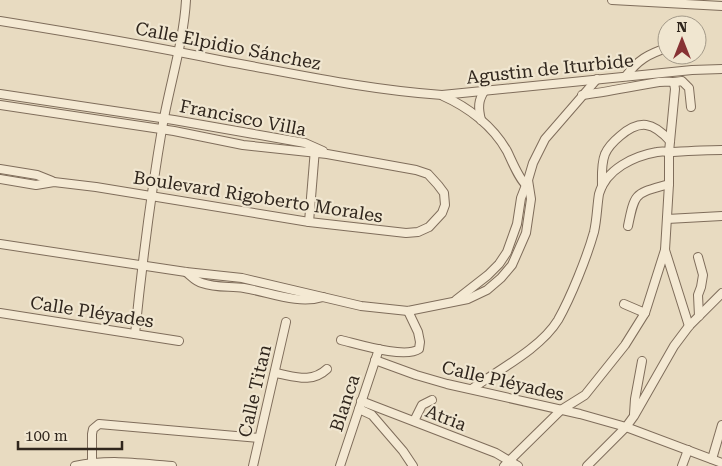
<svg xmlns="http://www.w3.org/2000/svg" width="722" height="466" font-family="'Roboto Serif',serif">
<style>
.lines{fill:none;stroke-linecap:round;stroke-linejoin:round}
.minor-casing{stroke:#7f6d5b;stroke-width:10}
.minor{stroke:#f4e9d3;stroke-width:8}
.labels{text-anchor:middle;stroke-width:4.5;stroke-linejoin:round;paint-order:stroke}
.street-label{font-size:18px;fill:#30261d;stroke:#f0e6d0}
</style>
<rect width="100%" height="100%" fill="#e8dbc1"/>
<g class="lines">
<defs>
<g id="minor">
<path d="M612,0L722,6"/>
<path d="M0,21C75,33 150,46 224,61C296,74 368,90 442,95L692,70L722,69"/>
<path d="M626,76C638,60 648,54 667,48"/>
<path d="M674,83L675,89L669,152V184L665,250L689,326"/>
<path d="M0,94L174,120L305,143L323,151"/>
<path d="M582,95C608,92 633,86 659,82C668,81 674,83 682,81L689,88L691,107"/>
<path d="M443,96C468,107 493,126 507,151C512,161 519,180 528,187"/>
<path d="M0,105L174,131L243,145L327,154L416,170L428,174L438,185L444,193L445,205L442,213L429,227L418,232L406,233L309,222L96,187L54,182L36,185L0,179"/>
<path d="M481,120C478,108 478,100 485,90"/>
<path d="M0,169L37,175L52,181"/>
<path d="M602,186C602,175 601,164 605,154C608,147 614,141 620,136C640,119 653,122 670,141"/>
<path d="M667,219L722,216"/>
<path d="M309,222L315,149"/>
<path d="M628,226C635,191 635,194 669,184"/>
<path d="M0,244L186,272L242,278L361,306L408,311L468,299L487,290L501,278L512,265L526,233L531,199L528,180"/>
<path d="M698,257L703,275L701,287L698,295L699,316"/>
<path d="M186,272C191,276 196,282 202,283C216,288 230,286 244,288C269,292 298,305 323,297"/>
<path d="M456,300L488,275L499,264L507,252L517,224L521,198L528,180L533,163L545,139L597,79"/>
<path d="M624,304L645,313"/>
<path d="M0,313L179,341"/>
<path d="M135,334C142,264 151,193 163,123C170,84 184,39 186,0"/>
<path d="M341,340C358,344 405,359 419,349L420,342L418,332L408,311"/>
<path d="M375,360L416,375L447,384L580,414L626,427L722,463"/>
<path d="M275,373C294,376 311,384 327,369"/>
<path d="M473,388C500,369 541,348 558,320C571,297 587,257 594,232C597,219 597,206 599,194C606,169 634,156 657,152C662,151 668,152 673,152C689,151 706,150 722,150"/>
<path d="M361,401L496,453L518,466"/>
<path d="M359,409L372,415L403,451L413,466"/>
<path d="M634,414L635,399L642,361"/>
<path d="M414,421L422,405L432,400"/>
<path d="M712,459L722,425"/>
<path d="M92,462V434L93,429L99,424L259,438"/>
<path d="M75,466C107,459 139,463 172,466"/>
<path d="M253,466L286,322"/>
<path d="M340,466L379,349"/>
<path d="M504,466L561,410L585,395L625,345L645,313L665,250"/>
<path d="M587,466L626,427L634,416L674,346L689,326L722,293"/>
<path d="M682,466L688,450"/>
</g>
</defs>
<use href="#minor" class="minor-casing"/>
<use href="#minor" class="minor"/>
</g>
<g class="labels">
<g class="street-label">
<text transform="translate(228 46) rotate(11)" y="6">Calle Elpidio Sánchez</text>
<text transform="translate(550 69) rotate(-6)" y="6">Agustin de Iturbide</text>
<text transform="translate(243 118) rotate(11)" y="6">Francisco Villa</text>
<text transform="translate(258 197) rotate(9)" y="6">Boulevard Rigoberto Morales</text>
<text transform="translate(92 312) rotate(9)" y="6">Calle Pléyades</text>
<text transform="translate(503 381) rotate(13)" y="6">Calle Pléyades</text>
<text transform="translate(255 391) rotate(-77)" y="6">Calle Titan</text>
<text transform="translate(345 403) rotate(-72)" y="6">Blanca</text>
<text transform="translate(446 418) rotate(21)" y="6">Atria</text>
</g>
</g>
<g transform="translate(682 40)"><circle r="24" fill="#f0e6d0" stroke="#a39988"/>
<path d="M0-4L9 19L0 12L-9 19Z" fill="#873234"/>
<text y="-8" font-size="14" font-weight="bold" text-anchor="middle" fill="#30261d">N</text>
</g>
<path d="M18 441v8h104v-8" fill="none" stroke="#30261d" stroke-width="2.5"/>
<text x="25" y="441" font-size="15" fill="#30261d" stroke="#f0e6d0" stroke-width="4" paint-order="stroke">100 m</text>
</svg>
